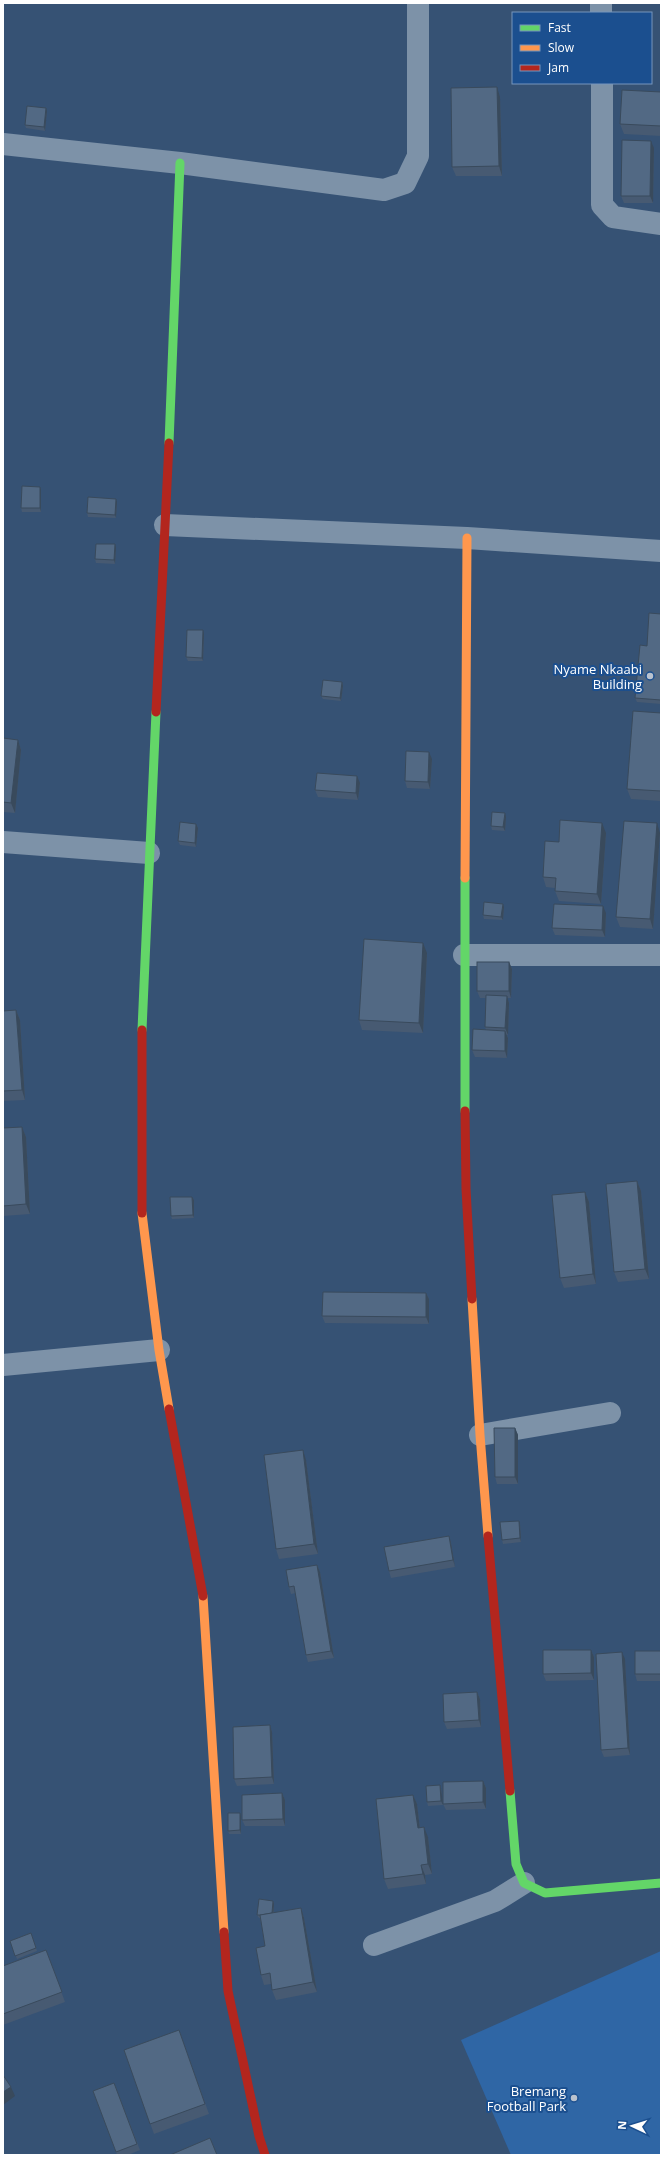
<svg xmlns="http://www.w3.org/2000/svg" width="664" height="2158" font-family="'Open Sans',sans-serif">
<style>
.garden{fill:#2f66a5}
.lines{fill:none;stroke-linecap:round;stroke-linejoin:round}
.street{stroke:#7d92a8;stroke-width:22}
.fast{stroke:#63d668;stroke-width:9}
.slow{stroke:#ff974d;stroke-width:9}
.jam{stroke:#b3261e;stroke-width:9}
.wall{fill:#475a72}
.shaded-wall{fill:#394a5c}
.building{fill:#526984;stroke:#394a5c}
.poi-dot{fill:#b9c2ce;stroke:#1b4f8f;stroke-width:1.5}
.labels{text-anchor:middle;stroke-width:4;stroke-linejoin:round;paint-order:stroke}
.poi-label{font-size:13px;fill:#fff;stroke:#1b4f8f;text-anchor:end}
</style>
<rect width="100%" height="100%" fill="#365274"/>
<path class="garden" d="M661,1951V2155H511L461,2040Z"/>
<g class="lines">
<g class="street">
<path d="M601,3V13"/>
<path d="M602,83V205L613,217L661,224"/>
<path d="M3,144L180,163L384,190L405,183L418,156V3"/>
<path d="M165,525L467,538L661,551"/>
<path d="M3,842L149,853"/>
<path d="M464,955H661"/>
<path d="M3,1365L159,1350"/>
<path d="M480,1435L610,1413"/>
<path d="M374,1945L495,1901L524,1883"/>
</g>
<g class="fast">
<path d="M169,443L180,163"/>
<path d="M465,878V1111"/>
<path d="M142,1030L156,712"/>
<path d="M510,1791L516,1864L524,1883L545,1893L661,1883"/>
</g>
<g class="slow">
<path d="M465,878L467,538"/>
<path d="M142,1213L159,1350L169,1409"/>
<path d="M472,1299L480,1435L488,1536"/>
<path d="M203,1596L224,1932"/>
</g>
<g class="jam">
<path d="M156,712L169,443"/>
<path d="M142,1030V1213"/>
<path d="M465,1111L466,1189L472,1299"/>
<path d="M169,1409L203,1596"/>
<path d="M488,1536L510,1791"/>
<path d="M224,1932L228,1991L259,2136L265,2155"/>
</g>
</g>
<g class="wall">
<path d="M661,92V136L624,134L620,124Z"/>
<path d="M500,97L502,176H456L452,167Z"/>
<path d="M47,111L45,131L26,128L25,125Z"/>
<path d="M654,148L653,203H624L621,196Z"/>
<path d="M41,490V512H22L21,508Z"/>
<path d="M117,502L116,518L88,517L87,513Z"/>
<path d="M116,548L115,564L96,563L95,559Z"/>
<path d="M661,614V704L637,702L635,698L647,646Z"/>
<path d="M204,634L203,661H188L186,657Z"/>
<path d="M342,682L343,686L341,701L323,699L321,696Z"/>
<path d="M661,713V801L631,799L627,789Z"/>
<path d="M3,738L18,740L21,750L15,813L3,812Z"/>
<path d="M432,759L430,789L407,788L405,781Z"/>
<path d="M360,783L358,800L318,797L315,790Z"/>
<path d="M506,817L505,831L492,830L491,826Z"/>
<path d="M196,824L198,828L196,847L180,845L178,841Z"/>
<path d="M606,833L601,904L559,901L555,891V888L546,887L543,877L559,842Z"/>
<path d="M660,833L653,929L620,927L616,917Z"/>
<path d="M504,907L503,920L484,919L483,915Z"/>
<path d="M606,913L605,937L555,935L552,928Z"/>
<path d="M427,953L423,1033L362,1030L359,1020Z"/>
<path d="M509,962L512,969L511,998H507L509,1003L508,1035H507L508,1038L507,1058L475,1057L472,1050L486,1030L485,1027L486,998H480L477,991Z"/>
<path d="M16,1010L20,1020L25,1100L3,1101V1011Z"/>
<path d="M22,1127L26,1137L30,1214L3,1216V1128Z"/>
<path d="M637,1181L641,1191L649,1279L618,1282L614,1272Z"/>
<path d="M585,1192L589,1202L596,1284L564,1288L560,1278Z"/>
<path d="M192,1197L194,1200V1218L172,1219L171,1216Z"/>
<path d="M426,1293L429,1299V1324L325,1323L322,1316Z"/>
<path d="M515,1428L518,1435V1484H497L495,1477Z"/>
<path d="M306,1460L318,1554L279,1559L276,1549Z"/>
<path d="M520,1524L521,1542L503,1544L502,1540Z"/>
<path d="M449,1536L451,1543L455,1567L391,1578L389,1571Z"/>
<path d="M317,1565L320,1572L334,1658L308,1662L306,1655L296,1593L291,1594L289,1587Z"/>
<path d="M591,1650L594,1657V1680L546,1681L543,1674Z"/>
<path d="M661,1651V1681H637L635,1674Z"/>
<path d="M625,1659L630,1755L604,1757L601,1750Z"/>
<path d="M477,1692L480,1699L481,1727L447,1729L444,1722Z"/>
<path d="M270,1725L272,1732L274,1784L237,1786L234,1779Z"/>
<path d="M483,1781L486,1788V1809L446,1810L443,1804Z"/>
<path d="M440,1785L441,1788L443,1805L428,1806L427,1802Z"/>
<path d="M282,1793L285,1800V1826H245L242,1820Z"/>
<path d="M413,1795L417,1804L420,1828L428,1837L432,1874L425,1875L426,1884L388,1889L384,1879Z"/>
<path d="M241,1817V1834H229L228,1831Z"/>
<path d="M273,1901L274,1904V1913L301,1908L304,1918L317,1992L276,2000L272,1990L271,1984L264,1985L261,1975L265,1946L260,1918H259L257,1915Z"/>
<path d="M31,1933L37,1951L17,1959L10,1941Z"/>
<path d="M46,1950L65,2002L3,2025V1966Z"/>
<path d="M179,2030L209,2114L154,2134L124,2050Z"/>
<path d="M114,2083L140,2150L128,2155H117L93,2091Z"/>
</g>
<g class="shaded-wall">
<path d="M497,87L500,97L502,176L499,166Z"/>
<path d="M46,108L47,111L45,131L44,127Z"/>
<path d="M651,141L654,148L653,203L650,196Z"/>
<path d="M40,487L41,490V512L40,508Z"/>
<path d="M116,499L117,502L116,518L115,515Z"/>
<path d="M115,544L116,548L115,564L114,560Z"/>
<path d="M203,630L204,634L203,661L202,658Z"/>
<path d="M342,682L343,686L341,701L340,698Z"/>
<path d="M18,740L21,750L15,813L11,803Z"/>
<path d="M429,752L432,759L430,789L428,782Z"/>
<path d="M357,776L360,783L358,800L356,793Z"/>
<path d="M505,813L506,817L505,831L503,827Z"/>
<path d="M602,823L606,833L601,904L597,894Z"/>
<path d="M657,823L660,833L653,929L650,919Z"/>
<path d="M196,824L198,828L196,847L195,843Z"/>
<path d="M503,904L504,907L503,920L501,917Z"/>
<path d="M603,906L606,913L605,937L602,930Z"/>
<path d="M423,943L427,953L423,1033L419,1023Z"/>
<path d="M509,962L512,969L511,998L509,991Z"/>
<path d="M507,996L509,1003L508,1035L505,1028Z"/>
<path d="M16,1010L20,1020L25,1100L22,1090Z"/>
<path d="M505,1031L508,1038L507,1058L505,1051Z"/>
<path d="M22,1127L26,1137L30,1214L26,1204Z"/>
<path d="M637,1181L641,1191L649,1279L645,1269Z"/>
<path d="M585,1192L589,1202L596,1284L593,1274Z"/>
<path d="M192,1197L194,1200V1218L193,1215Z"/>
<path d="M426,1293L429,1299V1324L426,1317Z"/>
<path d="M515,1428L518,1435V1484L515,1477Z"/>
<path d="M303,1450L306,1460L318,1554L314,1544Z"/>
<path d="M519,1521L520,1524L521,1542L520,1538Z"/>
<path d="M449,1536L451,1543L455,1567L453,1560Z"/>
<path d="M317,1565L320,1572L334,1658L331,1651Z"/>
<path d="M591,1650L594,1657V1680L591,1673Z"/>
<path d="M622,1652L625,1659L630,1755L628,1748Z"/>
<path d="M477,1692L480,1699L481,1727L479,1720Z"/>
<path d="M270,1725L272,1732L274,1784L272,1777Z"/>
<path d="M483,1781L486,1788V1809L483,1802Z"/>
<path d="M440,1785L441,1788L443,1805L441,1801Z"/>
<path d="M282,1793L285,1800V1826L283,1819Z"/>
<path d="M413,1795L417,1804L421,1838L418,1828Z"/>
<path d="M240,1813L241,1817V1834L240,1830Z"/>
<path d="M424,1827L428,1837L432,1874L428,1864Z"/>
<path d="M421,1865L425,1875L426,1884L423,1874Z"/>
<path d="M273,1901L274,1904L273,1920L272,1916Z"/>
<path d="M301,1908L304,1918L317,1992L313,1982Z"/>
<path d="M11,2087L15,2096L3,2105V2092Z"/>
</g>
<g class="building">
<path d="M497,87L499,166L452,167L451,88Z"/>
<path d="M622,90L661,92V126L620,124Z"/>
<path d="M27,106L46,108L44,127L25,125Z"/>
<path d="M622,140L651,141L650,196H621Z"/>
<path d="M22,486L40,487V508H21Z"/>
<path d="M88,497L116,499L115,515L87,513Z"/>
<path d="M96,544H115L114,560L95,559Z"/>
<path d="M649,613L661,614V700L635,698L640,645L647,646Z"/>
<path d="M187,630H203L202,658L186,657Z"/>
<path d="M323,680L342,682L340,698L321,696Z"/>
<path d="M633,711L661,713V791L627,789Z"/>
<path d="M3,738L18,740L11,803L3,802Z"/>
<path d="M406,751L429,752L428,782L405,781Z"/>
<path d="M317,773L357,776L356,793L315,790Z"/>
<path d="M492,812L505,813L503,827L491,826Z"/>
<path d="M560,820L602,823L597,894L555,891L556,878L543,877L545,841L559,842Z"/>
<path d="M624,821L657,823L650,919L616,917Z"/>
<path d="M180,822L196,824L195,843L178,841Z"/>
<path d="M484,902L503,904L501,917L483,915Z"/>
<path d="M554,904L603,906L602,930L552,928Z"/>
<path d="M364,939L423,943L419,1023L359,1020Z"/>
<rect x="477" y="962" width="32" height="29"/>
<path d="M486,995L507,996L505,1028L485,1027Z"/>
<path d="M16,1010L22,1090L3,1091V1011Z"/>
<path d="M473,1029L505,1031V1051L472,1050Z"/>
<path d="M22,1127L26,1204L3,1206V1128Z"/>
<path d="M637,1181L645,1269L614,1272L606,1184Z"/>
<path d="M585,1192L593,1274L560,1278L552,1195Z"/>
<path d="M170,1197H192L193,1215L171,1216Z"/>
<path d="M323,1292L426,1293V1317L322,1316Z"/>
<path d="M494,1428H515V1477H495Z"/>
<path d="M303,1450L314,1544L276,1549L264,1455Z"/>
<path d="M519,1521L520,1538L502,1540L500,1522Z"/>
<path d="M449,1536L453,1560L389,1571L384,1547Z"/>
<path d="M317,1565L331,1651L306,1655L294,1586L289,1587L286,1570Z"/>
<path d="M543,1650H591V1673L543,1674Z"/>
<rect x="635" y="1651" width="26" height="23"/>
<path d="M622,1652L628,1748L601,1750L596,1654Z"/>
<path d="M477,1692L479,1720L444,1722L443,1694Z"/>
<path d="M270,1725L272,1777L234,1779L233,1727Z"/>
<path d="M483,1781V1802L443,1804V1782Z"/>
<path d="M440,1785L441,1801L427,1802L426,1786Z"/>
<path d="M282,1793L283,1819L242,1820V1795Z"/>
<path d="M413,1795L418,1828L424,1827L428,1864L421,1865L423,1874L384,1879L376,1799Z"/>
<path d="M228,1813H240V1830L228,1831Z"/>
<path d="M259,1899L273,1901L272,1913L261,1915H257Z"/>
<path d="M301,1908L313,1982L272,1990L270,1973L261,1975L256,1948L265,1946L260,1915Z"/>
<path d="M31,1933L36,1948L15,1956L10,1941Z"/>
<path d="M46,1950L62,1992L3,2014V1966Z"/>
<path d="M179,2030L205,2104L150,2124L124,2050Z"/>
<path d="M3,2075L11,2087L3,2092Z"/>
<path d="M114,2083L137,2144L116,2152L93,2091Z"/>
<path d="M210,2138L217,2155H170Z"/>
</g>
<g class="poi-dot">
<circle cx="650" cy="676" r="4"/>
<circle cx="574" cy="2098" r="4"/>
</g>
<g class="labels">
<g class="poi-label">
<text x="642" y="674">Nyame Nkaabi<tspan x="642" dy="15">Building</tspan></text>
<text x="566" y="2096">Bremang<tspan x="566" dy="15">Football Park</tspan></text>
</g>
</g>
<rect width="664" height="2158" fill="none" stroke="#ffffff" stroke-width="8"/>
<rect x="512" y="12" width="140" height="72" fill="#1b4f8f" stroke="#7695bc"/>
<rect x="520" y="25" width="20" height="6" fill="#63d668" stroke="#7695bc"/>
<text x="548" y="32" font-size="12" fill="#ffffff">Fast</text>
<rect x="520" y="45" width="20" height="6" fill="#ff974d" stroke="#7695bc"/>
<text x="548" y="52" font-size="12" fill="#ffffff">Slow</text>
<rect x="520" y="65" width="20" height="6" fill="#b3261e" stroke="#7695bc"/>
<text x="548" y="72" font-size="12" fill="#ffffff">Jam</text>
<g transform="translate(632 2126) rotate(274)" stroke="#1b4f8f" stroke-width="3" paint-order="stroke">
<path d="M0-3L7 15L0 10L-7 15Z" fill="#ffffff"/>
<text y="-6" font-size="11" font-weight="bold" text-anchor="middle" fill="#ffffff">N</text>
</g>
</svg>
